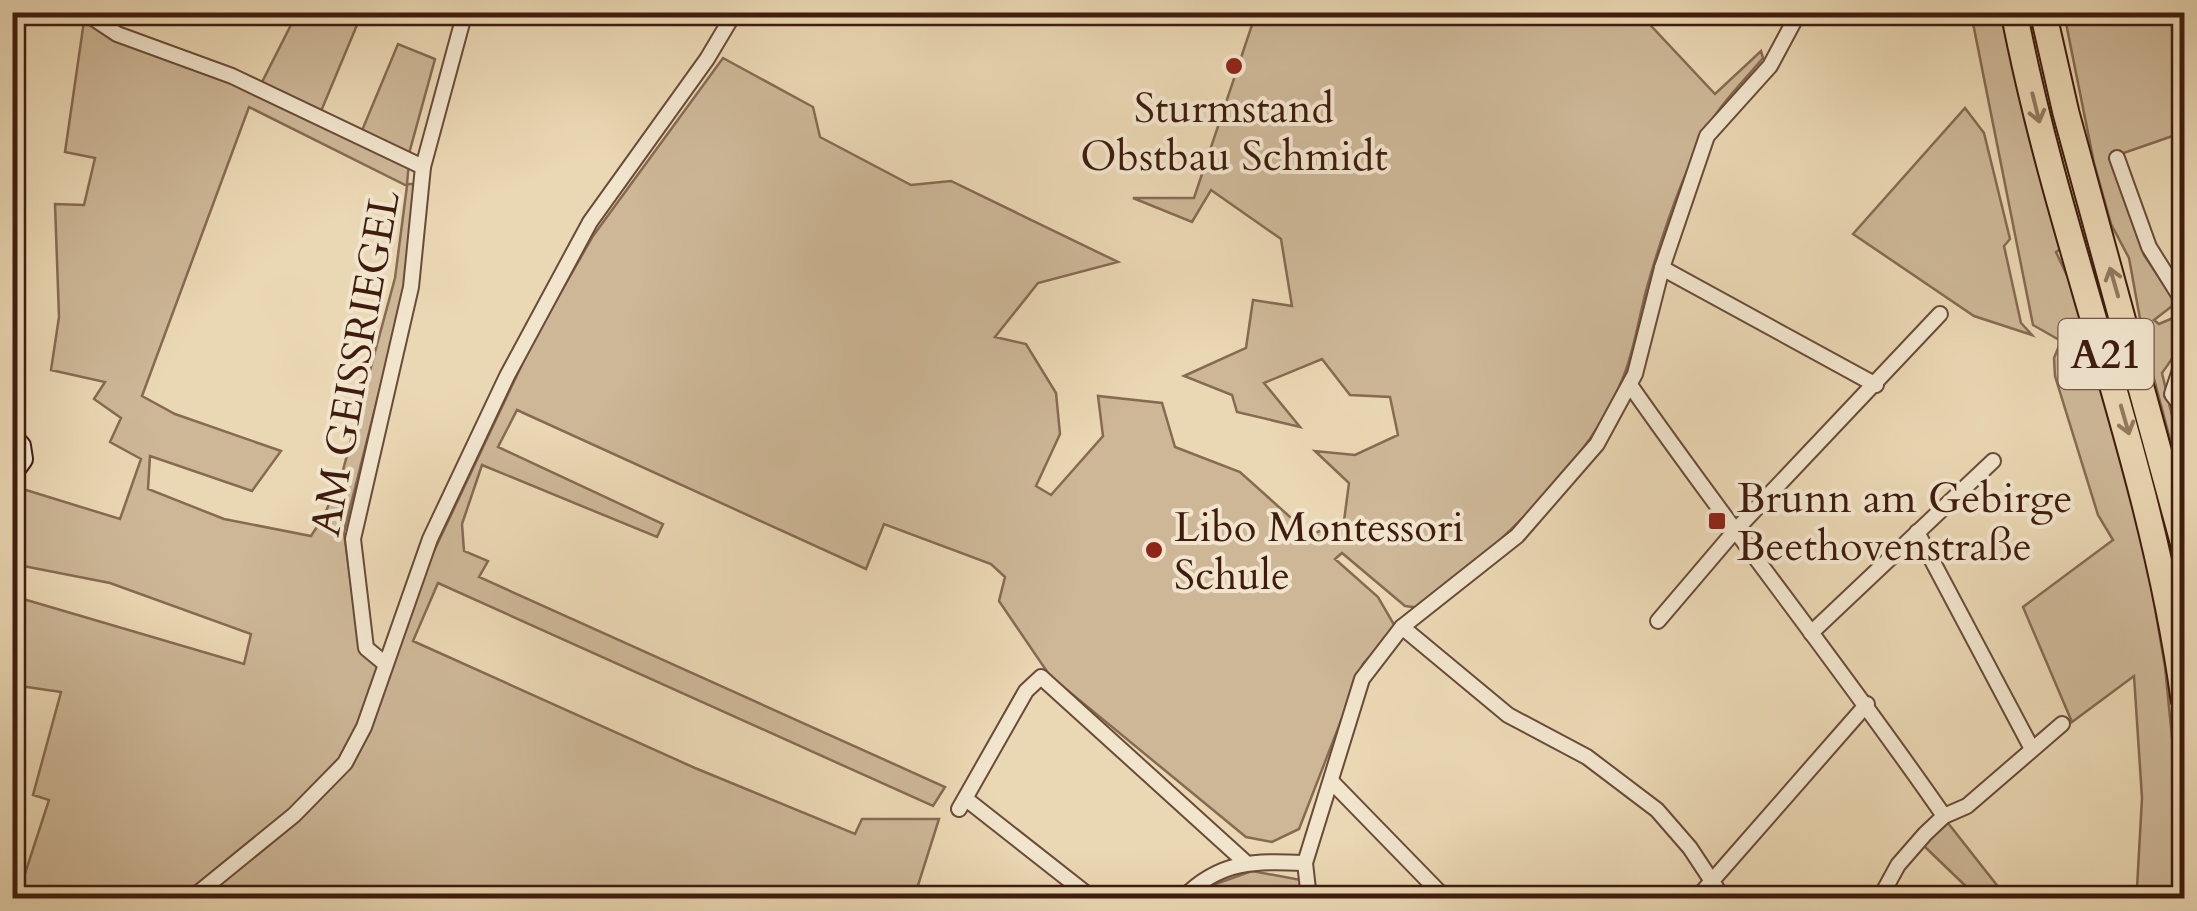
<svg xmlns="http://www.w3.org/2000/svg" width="2197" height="911" font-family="Cardo,serif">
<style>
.green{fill:#cdb797;stroke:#866a52;stroke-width:2.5;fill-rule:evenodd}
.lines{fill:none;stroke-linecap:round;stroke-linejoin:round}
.street-casing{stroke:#6a4b37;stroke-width:18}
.secondary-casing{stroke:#3f1c0e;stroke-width:24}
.highway-casing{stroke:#3f1c0e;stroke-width:29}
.street{stroke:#f1e5ce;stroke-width:14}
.secondary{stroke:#f1e5ce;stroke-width:20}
.highway{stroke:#ead7b3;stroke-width:25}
.oneway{stroke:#947a60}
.poi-dot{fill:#8f2418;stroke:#f1e5ce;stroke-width:4}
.labels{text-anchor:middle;stroke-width:8;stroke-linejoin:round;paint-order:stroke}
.shield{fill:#f1e5ce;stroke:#745848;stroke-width:2.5}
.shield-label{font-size:40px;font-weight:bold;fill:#3f1c0e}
.poi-label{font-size:42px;fill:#3f1c0e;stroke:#f1e5ce;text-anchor:start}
.street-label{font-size:42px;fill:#3f1c0e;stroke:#f1e5ce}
</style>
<rect width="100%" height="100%" fill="#ead7b3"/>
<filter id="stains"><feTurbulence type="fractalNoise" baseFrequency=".002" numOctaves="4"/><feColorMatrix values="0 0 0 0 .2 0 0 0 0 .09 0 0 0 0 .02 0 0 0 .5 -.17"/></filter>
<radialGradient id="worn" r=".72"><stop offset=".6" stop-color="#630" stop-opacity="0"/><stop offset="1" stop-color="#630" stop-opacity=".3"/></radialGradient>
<g class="green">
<path d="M297,13H362L319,116L361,133L398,44L435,59L410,150L407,184H415L405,289L344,532L360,652L394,664L417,587L534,339L593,236L723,58L813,107L820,137L911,185L951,181L1118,262L1038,283L995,337L1026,344L1056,393L1060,434L1036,486L1051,495L1103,436L1098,396L1162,403L1175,447L1240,472L1310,535L1344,521L1349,483L1315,451L1355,455L1398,435L1390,397L1350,395L1322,359L1264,383L1300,427L1237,412L1232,395L1184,376L1246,348L1253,300L1292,306L1281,239L1211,190L1192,222L1133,198H1194L1252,25L1225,13H1639L1715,94L1761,51L1763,58C1744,81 1720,104 1706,130C1681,178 1662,235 1647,287C1639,316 1635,347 1624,375C1593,462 1491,552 1421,608L1405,606L1342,553L1335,559L1378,597L1396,628L1363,664L1299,829L1272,842L1246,837L1050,676L999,601L1005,577L991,564L884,524L866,569L517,410L498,447L663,524L657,537L482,465L462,524L464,551L488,561L479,577L945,787L933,806L438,583L413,641L695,768L855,834L862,819H939L914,898H17L49,800L33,795L61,692L20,686L13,709V596L244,664L251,634L110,583L13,564V486L120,519L141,459L110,442L121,418L94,399L105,382L51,370L59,317L55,204L84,205L95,158L65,152L84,21L121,40L257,92ZM249,107L407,186L395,278L343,470L324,516L311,536L224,519L148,489L150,456L252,491L281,451L175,414L142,396Z"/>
<path d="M1971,13H2000L2061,249L2056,252L2069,280L2095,364L2147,561L2165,667L2182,838V898H2140L2137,888L2142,798L2134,676L2072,722L2023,607L2113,540L2098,515L2055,376L2054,358L2061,341L2033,325Z"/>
<path d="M2064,13H2184V132L2112,157L2144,255L2176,303L2154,320L2159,324L2173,318L2181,322C2186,343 2173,357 2162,373L2184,467V492L2144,341L2129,258L2111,224L2094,163Z"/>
<path d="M1965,108L1984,133L2010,239L2004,246L2021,323L2032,335L1974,316L1853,234Z"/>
<path d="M1948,823L2007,898H1978L1923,845Z"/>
<path d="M1252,871L1301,880L1303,898H1194L1207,887Z"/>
</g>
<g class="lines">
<defs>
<g id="street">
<path d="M84,12L117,34L232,76L423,167"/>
<path d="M2117,158L2149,247L2184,303"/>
<path d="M1662,268L1876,385"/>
<path d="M2184,358L2172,394L2184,410"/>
<path d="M1630,385C1732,531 1843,670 1944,816"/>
<path d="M1917,532L2032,749"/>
<path d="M1658,621L1733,533L1940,314"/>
<path d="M1402,627L1508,715L1587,757L1657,810L1690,848L1723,898"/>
<path d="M1811,633L1993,461"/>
<path d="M383,662L366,648L353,539L411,287L423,167L465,12"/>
<path d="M1332,782L1445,898"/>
<path d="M966,799L1092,898"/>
<path d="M959,809L1026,691L1041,677L1244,861"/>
<path d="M192,898L294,815L345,763L364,727L430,539L507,376L590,222L707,59L735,12"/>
<path d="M1183,898C1220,860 1256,861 1305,863"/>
<path d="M1309,898L1305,863L1362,679L1402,627L1517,536L1597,444L1635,374L1662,268L1707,136L1770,66L1799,12"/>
<path d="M1697,898L1867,704"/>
<path d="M1880,898L1898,865L1925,834L1944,816L1967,806L2062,724"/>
</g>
<path id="secondary" d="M12,438L20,446L22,459L12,473"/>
<g id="highway">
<path d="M2014,12C2059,245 2152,464 2184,699"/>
<path d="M2043,12L2066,113L2184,545"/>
</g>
</defs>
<use href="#street" class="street-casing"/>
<use href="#secondary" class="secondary-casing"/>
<use href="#highway" class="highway-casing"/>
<use href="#street" class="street"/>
<use href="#secondary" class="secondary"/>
<use href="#highway" class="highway"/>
</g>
<defs><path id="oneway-shaft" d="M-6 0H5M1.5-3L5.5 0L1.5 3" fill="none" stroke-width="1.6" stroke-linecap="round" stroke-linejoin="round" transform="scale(2.5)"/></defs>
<g class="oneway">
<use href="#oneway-shaft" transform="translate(2036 108) rotate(76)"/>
<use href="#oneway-shaft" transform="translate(2114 282) rotate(-106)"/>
<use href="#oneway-shaft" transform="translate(2125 420) rotate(74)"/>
</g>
<g class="poi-dot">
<circle cx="1234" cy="66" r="10"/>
<rect x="1707" y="511" width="20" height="20" rx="5"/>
<circle cx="1154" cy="550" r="10"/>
</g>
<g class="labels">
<rect class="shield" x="2058.5" y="319" width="95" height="70" rx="8"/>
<g class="shield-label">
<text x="2106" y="368">A21</text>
</g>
<g class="poi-label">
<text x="1234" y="122" text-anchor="middle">Sturmstand<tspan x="1234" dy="48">Obstbau Schmidt</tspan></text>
<text x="1737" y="512">Brunn am Gebirge<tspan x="1737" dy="48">Beethovenstraße</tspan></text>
<text x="1174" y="541">Libo Montessori<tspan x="1174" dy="48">Schule</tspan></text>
</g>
<g class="street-label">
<text transform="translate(354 363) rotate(-80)" y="15">AM GEISSRIEGEL</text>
</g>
</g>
<rect width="2197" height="911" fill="none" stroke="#ead7b3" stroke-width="50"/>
<rect x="15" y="15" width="2167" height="881" fill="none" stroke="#3f1c0e" stroke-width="5"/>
<rect x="25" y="25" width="2147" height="861" fill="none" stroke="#3f1c0e" stroke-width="2.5"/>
<rect width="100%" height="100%" filter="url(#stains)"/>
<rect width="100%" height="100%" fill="url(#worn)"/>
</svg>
